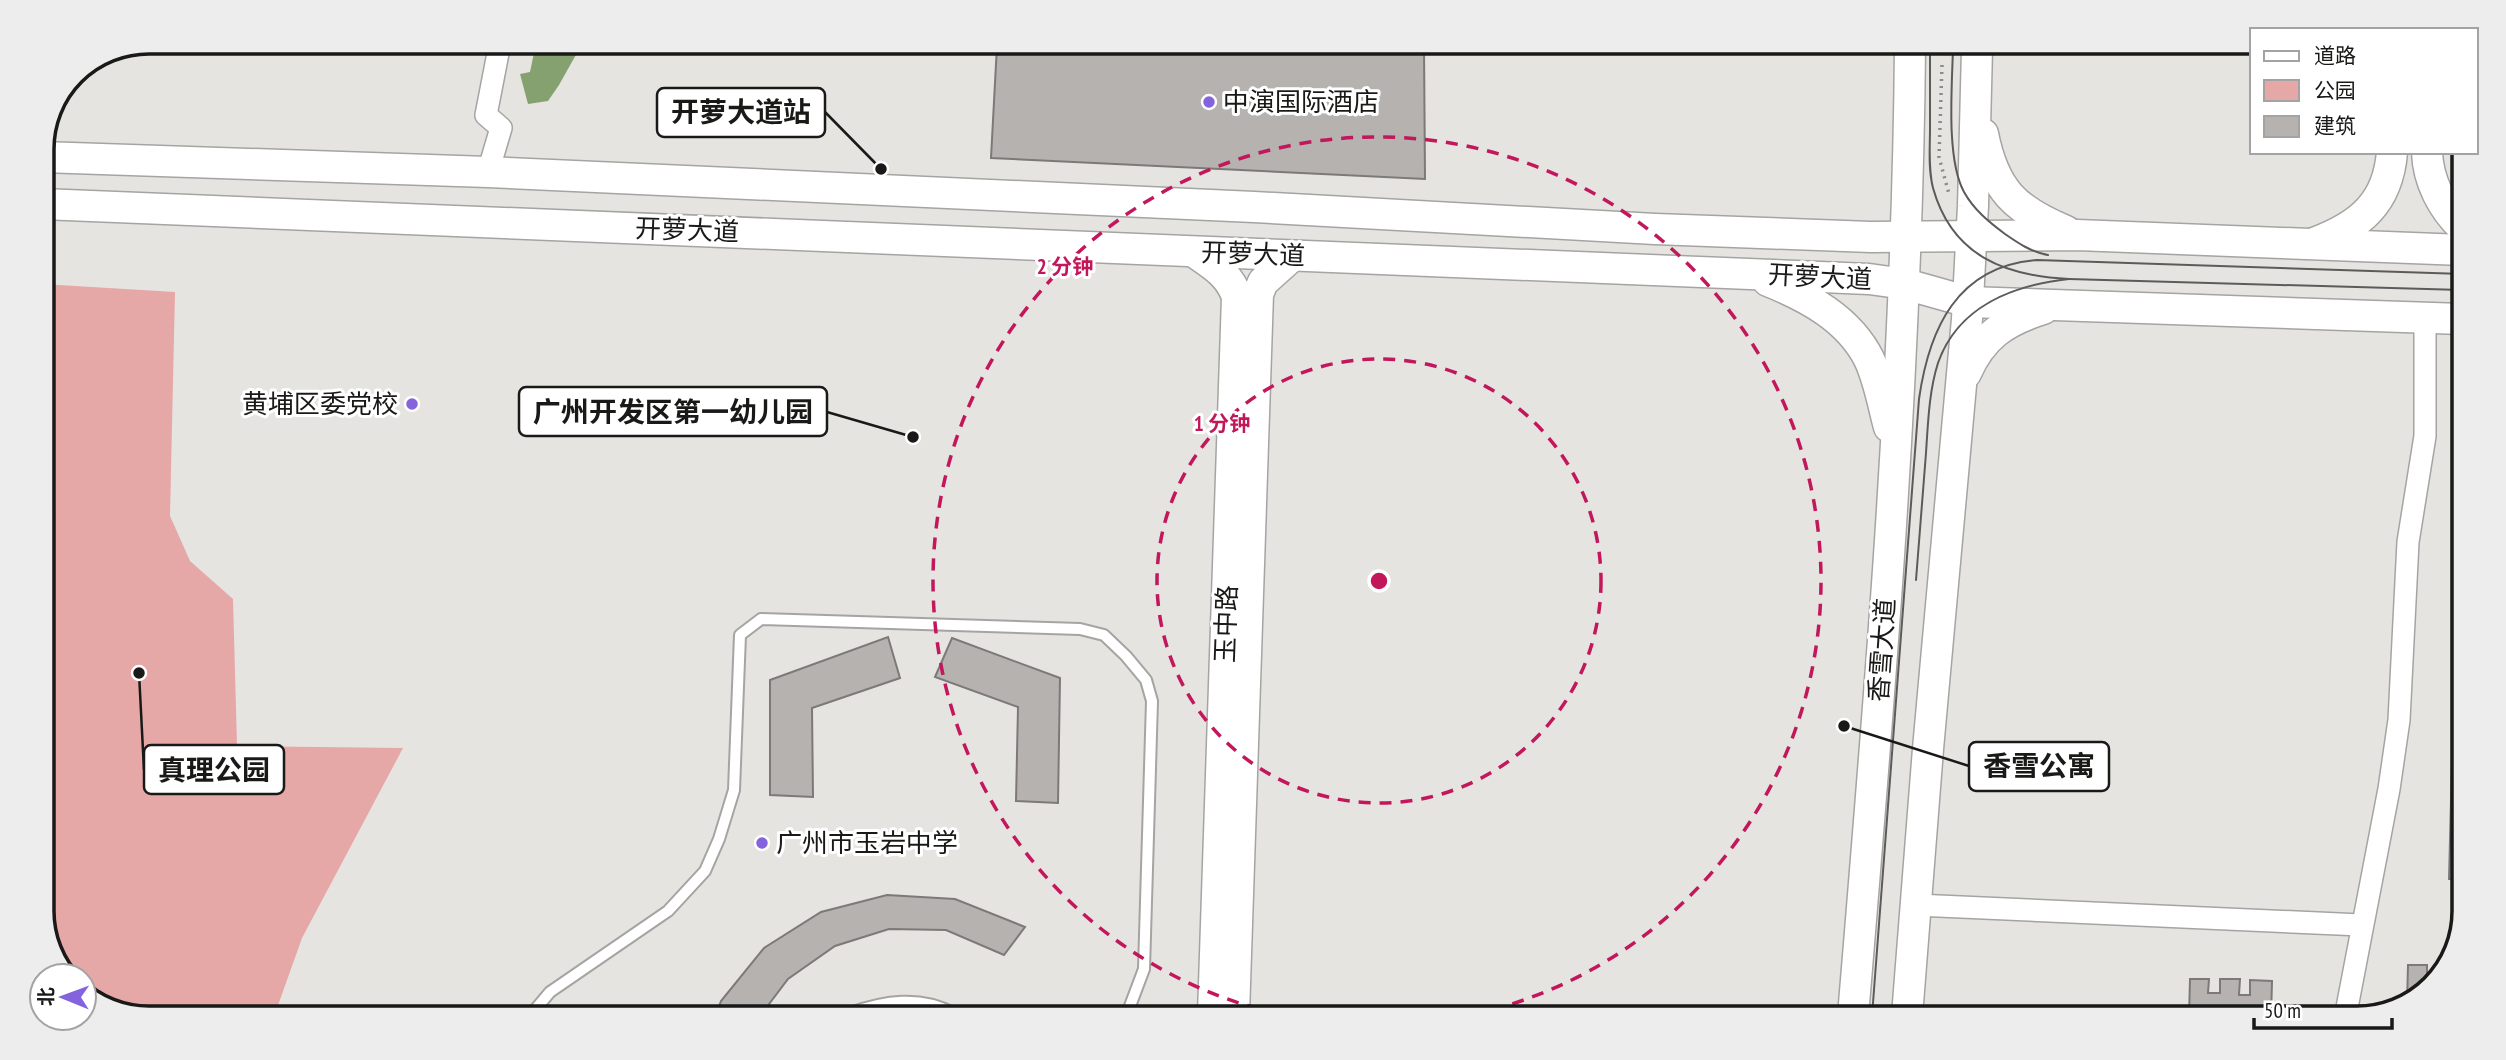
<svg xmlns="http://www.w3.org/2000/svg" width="2506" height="1060" font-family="'PT Sans Narrow','Noto Sans SC',sans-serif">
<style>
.green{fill:#e6a7a7}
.water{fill:#85a16f}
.building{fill:#b5b2b0;stroke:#7c7978;stroke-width:2}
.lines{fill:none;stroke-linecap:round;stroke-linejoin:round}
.lane-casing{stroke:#a6a4a2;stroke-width:14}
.street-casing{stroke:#a6a4a2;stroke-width:24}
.secondary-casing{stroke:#a6a4a2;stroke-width:33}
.path{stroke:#8c8b89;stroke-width:3.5;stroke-dasharray:2 5;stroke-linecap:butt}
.lane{stroke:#fff;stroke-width:10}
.street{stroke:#fff;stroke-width:21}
.secondary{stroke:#fff;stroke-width:30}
.tram{stroke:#5c5b5a;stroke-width:2}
.ring{fill:none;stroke:#c2185b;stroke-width:3.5;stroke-dasharray:12 9}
.poi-dot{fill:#8563dd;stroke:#fff;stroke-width:2.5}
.labels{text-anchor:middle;stroke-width:6;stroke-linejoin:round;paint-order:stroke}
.poi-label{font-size:26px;fill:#191918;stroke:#fff;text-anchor:start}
.street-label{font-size:26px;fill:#191918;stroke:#fff}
.rim{fill:none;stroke:#191918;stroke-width:3.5}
.centre{fill:#c2185b;stroke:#fff;stroke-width:3.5}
.ring-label{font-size:21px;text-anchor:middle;font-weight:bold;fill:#c2185b;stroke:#fff;stroke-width:6;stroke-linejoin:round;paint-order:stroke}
.leader{fill:none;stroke:#191918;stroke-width:2.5}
.callout-dot{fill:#191918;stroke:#fff;stroke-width:2.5}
.callout{fill:#fff;stroke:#191918;stroke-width:2.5}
.callout-label{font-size:28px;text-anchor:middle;font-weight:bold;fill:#191918}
</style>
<rect width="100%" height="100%" fill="#e6e4e1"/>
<path class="green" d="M42,284L175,292L170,516L190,561L233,599L237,746L403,748L302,938L276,1011L109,1010L84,991V976H64L42,918Z"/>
<path class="water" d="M536,43L582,44L559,85L548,101L528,104L520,74L530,72Z"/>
<g class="building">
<path d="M997,45L1424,47L1425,179L991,158Z"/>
<path d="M888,637L900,678L812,708L813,797L770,795V680Z"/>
<path d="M952,638L1060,678L1058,803L1016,801L1018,707L935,677Z"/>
<path d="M2452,762H2458L2457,879H2449Z"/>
<path d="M887,895L955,899L1025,927L1004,955L946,930L889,929L835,946L788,979L763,1012H717L721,1001L764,948L821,912Z"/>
<path d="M2408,965H2427V979H2433L2417,1000L2407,1003Z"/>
<path d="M2190,979H2209L2208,993H2220V979H2240L2239,995H2250V980L2272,981L2271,1018L2189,1017Z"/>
</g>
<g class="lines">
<defs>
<g id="lane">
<path d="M534,1011L550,992L668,911L705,871L719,839L734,790L740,635L761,619L1080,629L1104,635L1126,656L1146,680L1152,701L1144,969L1127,1014"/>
<path d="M850,1013C884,1001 920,995 953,1013"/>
</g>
<g id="street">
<path d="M488,172L501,128L486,115L500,43"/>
<path d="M1916,905L2361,925"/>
<path d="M2345,1018L2389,789L2399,720L2408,542L2425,436V318"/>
</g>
<g id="secondary">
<path d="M1983,134C1994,190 2015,210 2066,231"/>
<path d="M2427,152C2428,181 2442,208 2463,228"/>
<path d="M42,157L488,172L1254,207L1655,229L1871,237L2077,235L2463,250"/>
<path d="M42,204L1869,279L1905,284L1969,302L2462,319"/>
<path d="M2314,243C2360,226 2388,203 2392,152"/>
<path d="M1194,252C1213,265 1230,275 1237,297L1213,1014"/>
<path d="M1768,281C1808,297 1849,319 1869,359C1879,380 1883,405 1889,427"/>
<path d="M1966,373C1982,336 2005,321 2043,309"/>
<path d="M1234,1014L1258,294L1263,282L1292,256"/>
<path d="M1853,1016C1880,694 1907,372 1910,48"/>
<path d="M1907,1016L1928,749L1967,319L1973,206L1977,49"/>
</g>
</defs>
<use href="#lane" class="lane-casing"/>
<use href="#street" class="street-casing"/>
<use href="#secondary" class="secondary-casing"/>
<path class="path" d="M1942,65L1939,157L1949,194"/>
<use href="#lane" class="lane"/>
<use href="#street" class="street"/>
<use href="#secondary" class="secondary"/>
<g class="tram">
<path d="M1930,48C1930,75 1930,102 1930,129C1930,148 1928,169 1933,188C1952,256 2005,276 2069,279L2462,290"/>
<path d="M1953,48C1952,87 1946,159 1964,192C1974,210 1989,222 2005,234C2018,243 2031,252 2048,255"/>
<path d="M1916,580C1919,538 1923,495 1926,453C1928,423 1929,391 1938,363C1958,306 2014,285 2069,279"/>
<path d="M1872,1016L1919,399C1929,329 1957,266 2037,260L2463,274"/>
</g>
</g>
<g class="ring">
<circle cx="1379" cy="581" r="222"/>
<path d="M1279 1014A444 444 0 1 1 1475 1014"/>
</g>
<g class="poi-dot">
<circle cx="1209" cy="102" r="7"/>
<circle cx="412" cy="404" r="7"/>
<circle cx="762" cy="843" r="7"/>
</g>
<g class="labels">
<g class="poi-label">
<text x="1223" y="111">中演国际酒店</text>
<text x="398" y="413" text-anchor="end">黄埔区委党校</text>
<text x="776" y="852">广州市玉岩中学</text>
</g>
<g class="street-label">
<text transform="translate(687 230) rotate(2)" y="9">开萝大道</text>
<text transform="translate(1253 254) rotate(2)" y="9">开萝大道</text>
<text transform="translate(1820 277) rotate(3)" y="9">开萝大道</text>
<text transform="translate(1226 624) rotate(-88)" y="9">玉中路</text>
<text transform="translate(1882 650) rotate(-86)" y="9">香雪大道</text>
</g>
</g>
<path d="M0 0H2506V1060H0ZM149 54H2357A95 95 0 0 1 2452 149V911A95 95 0 0 1 2357 1006H149A95 95 0 0 1 54 911V149A95 95 0 0 1 149 54Z" fill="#ededed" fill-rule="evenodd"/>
<path class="rim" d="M149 54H2357A95 95 0 0 1 2452 149V911A95 95 0 0 1 2357 1006H149A95 95 0 0 1 54 911V149A95 95 0 0 1 149 54Z"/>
<circle cx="1379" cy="581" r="10" class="centre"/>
<g class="ring-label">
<text x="1065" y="274">2 分钟</text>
<text x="1222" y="431">1 分钟</text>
</g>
<path class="leader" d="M881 169L825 112M913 437L827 412M1844 726L1969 766M139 673L144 770"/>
<g class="callout-dot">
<circle cx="881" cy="169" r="7"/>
<circle cx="913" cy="437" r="7"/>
<circle cx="1844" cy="726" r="7"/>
<circle cx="139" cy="673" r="7"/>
</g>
<g class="callout">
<rect x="657" y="88" width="168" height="49" rx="7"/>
<rect x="519" y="387" width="308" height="49" rx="7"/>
<rect x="1969" y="742" width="140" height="49" rx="7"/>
<rect x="144" y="745" width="140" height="49" rx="7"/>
</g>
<g class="callout-label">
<text x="741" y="122">开萝大道站</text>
<text x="673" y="422">广州开发区第一幼儿园</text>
<text x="2039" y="776">香雪公寓</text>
<text x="214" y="780">真理公园</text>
</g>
<rect x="2250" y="28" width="228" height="126" fill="#ffffff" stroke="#a3a3a3" stroke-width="2"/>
<rect x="2264" y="51" width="35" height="10" fill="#ffffff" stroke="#a3a3a3" stroke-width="2"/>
<text x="2314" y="63" font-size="21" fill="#191918">道路</text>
<rect x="2264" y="80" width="35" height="21" fill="#e6a7a7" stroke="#a3a3a3" stroke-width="2"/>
<text x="2314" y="98" font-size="21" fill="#191918">公园</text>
<rect x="2264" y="116" width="35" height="21" fill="#b5b2b0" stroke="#a3a3a3" stroke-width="2"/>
<text x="2314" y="133" font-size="21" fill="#191918">建筑</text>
<g transform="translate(63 997) rotate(271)"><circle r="33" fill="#ffffff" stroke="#a3a3a3" stroke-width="2"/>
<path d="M0-5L12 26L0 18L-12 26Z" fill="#8563dd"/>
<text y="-10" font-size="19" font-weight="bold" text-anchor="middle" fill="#191918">北</text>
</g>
<path d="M2254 1018v10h138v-10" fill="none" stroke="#191918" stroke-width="3.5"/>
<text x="2264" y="1018" font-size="21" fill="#191918" stroke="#ffffff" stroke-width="5" paint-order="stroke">50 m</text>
</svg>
